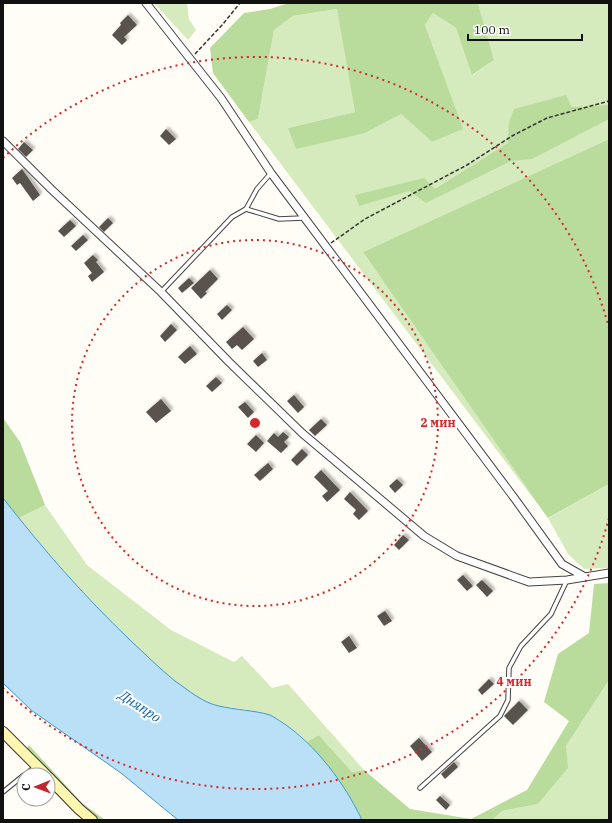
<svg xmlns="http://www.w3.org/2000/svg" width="612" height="823" font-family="'IBM Plex Serif',serif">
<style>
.green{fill:#d5ebbd}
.forest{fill:#b9dc9c}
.water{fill:#b9e0f7;stroke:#3f96cf}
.building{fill:#5a524d;filter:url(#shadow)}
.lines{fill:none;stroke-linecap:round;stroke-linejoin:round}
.lane-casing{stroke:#444;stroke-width:5.5}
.street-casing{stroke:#444;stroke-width:9}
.secondary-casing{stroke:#333;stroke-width:12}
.path{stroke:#333;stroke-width:1.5;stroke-dasharray:4 2;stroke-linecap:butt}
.lane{stroke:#fff;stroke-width:3.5}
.street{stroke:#fff;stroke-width:7}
.secondary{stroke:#fff6b0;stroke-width:10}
.ring{fill:none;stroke:#d62828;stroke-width:2;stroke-dasharray:2 4}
.labels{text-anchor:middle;stroke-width:4;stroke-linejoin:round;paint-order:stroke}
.water-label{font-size:14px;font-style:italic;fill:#1768a6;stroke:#fff}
.centre{fill:#d62828;stroke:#fff;stroke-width:2}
.ring-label{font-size:12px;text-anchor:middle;font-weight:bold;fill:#d62828;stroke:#fff;stroke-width:4;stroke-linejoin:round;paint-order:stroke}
</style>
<defs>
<filter id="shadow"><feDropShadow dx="2.5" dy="-2.5" stdDeviation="1" flood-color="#0004"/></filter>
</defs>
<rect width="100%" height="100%" fill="#fffdf5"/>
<g class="green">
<path d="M154,3H187L189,19L196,30L188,40Z"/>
<path d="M478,3H609V139L363,252L549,518L609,484V568L584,569L568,554L548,518L249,122L258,119L274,30L293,16L338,9L355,112L288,128L365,133L401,114L432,142L462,129L425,25L433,13L456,28L473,75L494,60Z"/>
<path d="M45,505L87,565L171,630L234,662L242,656L272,688L288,684L364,770L352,772L319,735L307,742C289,724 269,713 243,709C227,707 211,706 197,697C173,681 152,661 132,642C92,603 54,561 19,518Z"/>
<path d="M609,680V820H492L502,811L538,804L567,769L566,746Z"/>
</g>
<g class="forest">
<path d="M289,3H478L494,60L472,75L456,28L433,13L425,25L463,129L432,142L401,114L365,133L296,149L288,128L355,112L337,9L293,16L274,30L258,119L249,122L213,73L210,48L244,13L270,9Z"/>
<path d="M566,95L572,107L609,105V119L532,159L511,161L426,203L409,191L359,206L355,195L424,178L435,189L508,143L509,122L514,109Z"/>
<path d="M609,139V484L548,518L363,252Z"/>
<path d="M3,418L20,442L45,505L19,518L3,498Z"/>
<path d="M609,583V680L566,746L568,768L538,804L502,811L492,820H362C349,791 329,765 307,742L319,735L352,772L364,770L410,809L471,819L527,790L569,721L544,702L558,654L589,633L594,584Z"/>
<path d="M29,745L81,802L105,820H97L79,806L26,749Z"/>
</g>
<path class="water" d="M3,498C42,548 84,596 130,640C145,654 159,668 175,681C188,690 203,703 219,706C236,710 253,710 270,715C274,717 278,720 283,723C316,745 345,784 362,820H178L121,773L31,710L3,683Z"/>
<g class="building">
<path d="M128,15L137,25L124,37L127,40L122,45L112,35L121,25L120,23Z"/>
<path d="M166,129L176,139L169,145L160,136Z"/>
<path d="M24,142L33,150L26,157L18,149Z"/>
<path d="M22,169L40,195L33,201L20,183L17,185L12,178Z"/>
<path d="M108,218L113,223L104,232L99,227Z"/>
<path d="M70,220L76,226L64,237L58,231Z"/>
<path d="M83,235L88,240L76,251L71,246Z"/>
<path d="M93,255L98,260L96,262L104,272L92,282L88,276L92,273L84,263Z"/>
<path d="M210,270L218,279L205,292L207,293L201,299L191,288Z"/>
<path d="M189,278L194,283L182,293L178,288Z"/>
<path d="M227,305L232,310L222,320L217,314Z"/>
<path d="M171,324L177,330L165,342L160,336Z"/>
<path d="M243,327L254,339L242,350L237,345L232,349L226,342Z"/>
<path d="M190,346L197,354L185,364L178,357Z"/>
<path d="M262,353L267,360L258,367L253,361Z"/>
<path d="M216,377L222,383L212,392L206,386Z"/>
<path d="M294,395L304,407L298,413L287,401Z"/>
<path d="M161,399L171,411L156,423L146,412Z"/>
<path d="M245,402L254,412L248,418L238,407Z"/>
<path d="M321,419L327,425L315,436L309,430Z"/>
<path d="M283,432L289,437L284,442L288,446L281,453L267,441L274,433L278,437Z"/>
<path d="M256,435L264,443L256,452L247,444Z"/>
<path d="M302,449L308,455L297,466L291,460Z"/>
<path d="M268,463L273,469L260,481L254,475Z"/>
<path d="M321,470L340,490L327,502L322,496L328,491L314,477Z"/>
<path d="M397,479L403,485L395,493L389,486Z"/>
<path d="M350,492L368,511L359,520L353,514L356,510L344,499Z"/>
<path d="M403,535L409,540L399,550L394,545Z"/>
<path d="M463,575L473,586L467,591L457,580Z"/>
<path d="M482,580L493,591L487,597L476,585Z"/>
<path d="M385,611L392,621L384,626L377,616Z"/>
<path d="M349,636L357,648L349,653L341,642Z"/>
<path d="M489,679L494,684L482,695L478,690Z"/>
<path d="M519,701L528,710L513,725L504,716Z"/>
<path d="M419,738L432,752L422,761L410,746Z"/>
<path d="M454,762L458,767L445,779L441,774Z"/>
<path d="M440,796L450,805L446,810L436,800Z"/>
</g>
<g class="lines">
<defs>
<g id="lane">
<path d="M246,209L279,219L303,218"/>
<path d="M161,292L232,217L246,209L257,189L271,173"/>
<path d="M25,775L36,766"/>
<path d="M420,788L500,716L508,700L509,668L521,646L551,614L567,580"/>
<path d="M3,792L24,775"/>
</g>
<g id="street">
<path d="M146,3L221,98L271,173L515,499L562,564L585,577"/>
<path d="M3,141L51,189L161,292L229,362L302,433L424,536L457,556L529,582L567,580L609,573"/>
</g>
<g id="secondary">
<path d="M3,732L46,775"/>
<path d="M48,777L79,809L92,820"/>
</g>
</defs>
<use href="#lane" class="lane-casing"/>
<use href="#street" class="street-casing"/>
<use href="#secondary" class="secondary-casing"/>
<g class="path">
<path d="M195,54L223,24L240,3"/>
<path d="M331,243L365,219L467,165L512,136L547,118L609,101"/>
</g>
<use href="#lane" class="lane"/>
<use href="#street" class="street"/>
<use href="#secondary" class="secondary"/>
</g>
<g class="ring">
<circle cx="255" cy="423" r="183"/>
<path d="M609 518A366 366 0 0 1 3 688M3 158A366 366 0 0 1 609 328"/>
</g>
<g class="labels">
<g class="water-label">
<text transform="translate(140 706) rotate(33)" y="5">Дняпро</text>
</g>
</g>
<circle cx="255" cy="423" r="6" class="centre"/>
<g class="ring-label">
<text x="438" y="427">2 мин</text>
<text x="514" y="686">4 мин</text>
</g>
<rect width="612" height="823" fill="none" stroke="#111111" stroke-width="8"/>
<g transform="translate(36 787) rotate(269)"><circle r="19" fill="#ffffff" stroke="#a0a0a0"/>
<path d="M0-3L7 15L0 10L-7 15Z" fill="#c4262e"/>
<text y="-6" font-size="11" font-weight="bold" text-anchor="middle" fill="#111111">С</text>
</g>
<path d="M468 34v6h114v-6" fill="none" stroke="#111111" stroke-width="2"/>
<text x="474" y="34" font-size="12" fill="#111111" stroke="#ffffff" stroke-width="3" paint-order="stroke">100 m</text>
</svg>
